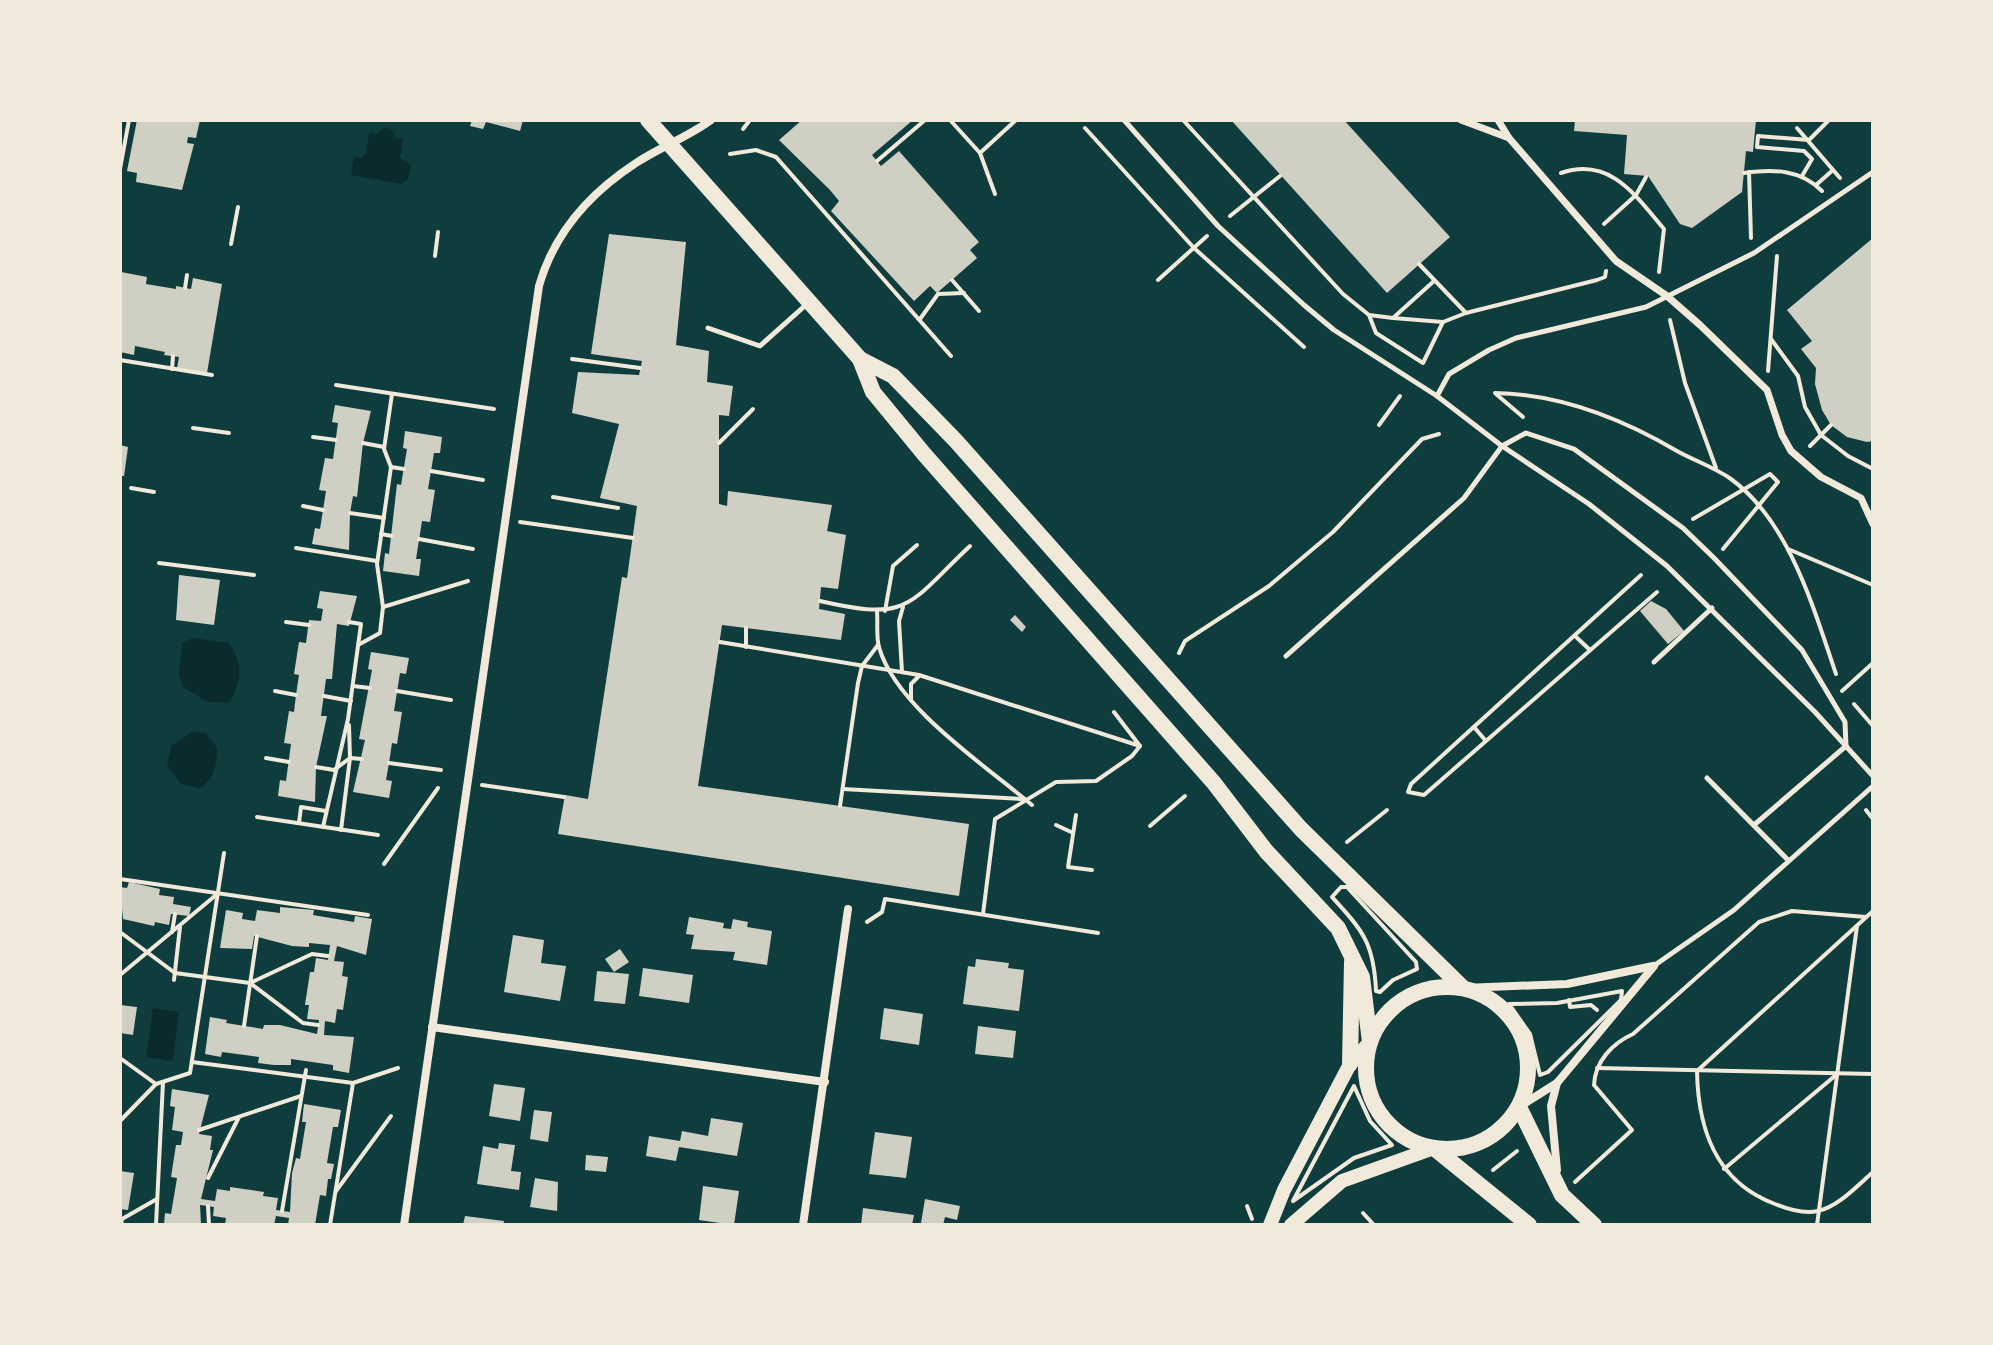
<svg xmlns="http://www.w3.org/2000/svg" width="1993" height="1345" font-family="'Alegreya Sans',sans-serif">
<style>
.water{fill:#0a2a2b}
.building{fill:#cfcfc3}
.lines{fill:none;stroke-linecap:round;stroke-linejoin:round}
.path{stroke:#f1e9da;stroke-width:4}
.service{stroke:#f1e9da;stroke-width:5}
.pedestrian{stroke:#f1e9da;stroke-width:7}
.minor{stroke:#f1e9da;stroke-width:8}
.tertiary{stroke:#f1e9da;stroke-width:14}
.secondary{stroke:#f1e9da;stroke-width:16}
</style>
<rect width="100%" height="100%" fill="#0f3d3e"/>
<g class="water">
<path d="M385,127L394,132L395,138L403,139L400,158L411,165L408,179L401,184L351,175L354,156L361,158L366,153L369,133L377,134Z"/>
<path d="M193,638L229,643C244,666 242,680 229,703L208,702L183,687L179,674L182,643Z"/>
<path d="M191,732L206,733L217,748C217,764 215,779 200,788L181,784L167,766L171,746Z"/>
<path d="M153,1008L179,1012L173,1061L146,1057Z"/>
</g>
<g class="building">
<path d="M137,120H200L196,138L188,137L187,143L194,144L182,190L136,182L137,173L127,171Z"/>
<path d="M472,120H523L520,131L486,122L483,129L470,126Z"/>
<path d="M802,120H913L872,155L881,166L899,151L979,242L970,250L977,258L937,293L930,286L914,301L831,211L839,201L830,190L779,140Z"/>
<path d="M1231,120H1344L1450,237L1387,293Z"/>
<path d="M1575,120H1756L1753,152L1746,151L1742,192L1692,228L1680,224L1648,176L1624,174L1627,135L1574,131Z"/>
<path d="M609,234L686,242L676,345L709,351L707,382L733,386L729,416L719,415V504L727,506L728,491L832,505L827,531L846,535L838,589L821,587L819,609L845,614L841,640L722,625L698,786L969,824L959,896L558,834L565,795L588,799L622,577L627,578L637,506L600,498L619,424L572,413L578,372L639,375L642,361L591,354Z"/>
<path d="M1873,238V441L1867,442L1847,437L1831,425L1822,410L1815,384L1816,368L1801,349L1812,341L1787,310Z"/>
<path d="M121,272L147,277L146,284L176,289V286L191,289L193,278L222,284L207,373L177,368L179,357L164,355L165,352L135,346L134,355L120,352Z"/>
<path d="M335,405L371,411L363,443L357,497L353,496L350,513L349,550L312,544L315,528L320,529L326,491L319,490L325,458L333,459L338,423L332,422Z"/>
<path d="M405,431L442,437L440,453H434L428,489L435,490L430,522L422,521L416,559H421L419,576L383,571L385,553L389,554L397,484L401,485L407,449L403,448Z"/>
<path d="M120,445L128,447L124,476H120Z"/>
<path d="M179,575L220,580L214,625L176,620Z"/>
<path d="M320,591L357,596L349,626L337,624L332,679H326L321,716H327L316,767L315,802L278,796L280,780L286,781L291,744L284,743L289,711L294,712L296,695L299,675L294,674L299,642L306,643L309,620L321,621L323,609L317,608Z"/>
<path d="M1651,601L1666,609L1684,631L1668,644L1640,611Z"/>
<path d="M1015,615L1026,627L1022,632L1010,620Z"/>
<path d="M371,652L409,658L406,674L400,673L394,711L402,712L397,744L392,743L389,763L386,780L392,781L389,798L353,792L365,740L359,739L372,670L368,669Z"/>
<path d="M129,882L160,889L159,895L174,897L173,904L191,907L189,916L171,914L169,925L155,922L154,926L123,919L120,887L127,888Z"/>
<path d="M280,907L314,910L313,915L354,922L355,916L372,919L366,955L337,946L334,961L344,962L342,976L348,977L343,1010L337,1009L335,1023L325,1021L324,1035L354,1037L349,1073L333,1070V1065L291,1059V1065H274L258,1063L259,1057L222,1052L221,1057L205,1054L210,1017L227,1020L226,1023L263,1029L264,1025H280L317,1034L319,1020L307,1019L309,1005H305L310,972H314L316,958L328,960L330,945L309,943V947L292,946L254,936L252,949L220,948L226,910L243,913L242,919L255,921L257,910L280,913Z"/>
<path d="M689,917L724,923L723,928L731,929L733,919L748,922L747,927L772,931L767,965L733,960L735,952L691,949L694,935L686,934Z"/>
<path d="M513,935L544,940L541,963L566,966L560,1001L504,992Z"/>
<path d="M620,949L629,962L614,972L605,959Z"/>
<path d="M976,959L1009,963L1008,968L1024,970L1019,1011L963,1004L968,966L975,967Z"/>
<path d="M643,968L693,975L689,1003L639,996Z"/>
<path d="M597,971L629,974L625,1004L594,1001Z"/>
<path d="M120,1005L137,1007L133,1035L120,1033Z"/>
<path d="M884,1008L923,1014L919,1045L880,1039Z"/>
<path d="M978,1026L1016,1031L1013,1058L975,1054Z"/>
<path d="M494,1084L525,1088L520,1121L489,1116Z"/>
<path d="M172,1089L209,1095L199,1134L212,1136L210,1150H213L201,1199L215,1201L217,1189L230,1191V1187L264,1192L263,1196L278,1198L276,1210L290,1212L292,1173L296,1158L300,1159L306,1122H302L304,1104L341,1110L338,1127H333L327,1163L334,1164L331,1179H328L326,1196L320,1195L315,1225H288L289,1218L276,1216L274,1225H231L225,1224L226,1218L213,1216L214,1207L200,1205L201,1225H164L165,1213L171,1214L177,1178L171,1177L176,1145H181L183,1132L172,1130L175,1107L170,1106Z"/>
<path d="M534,1110L552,1112L548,1142L530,1139Z"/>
<path d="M711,1118L743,1123L737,1156L679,1147L676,1161L646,1156L649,1136L680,1141L682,1131L708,1136Z"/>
<path d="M875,1132L912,1137L906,1178L869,1174Z"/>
<path d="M499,1143L515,1145L511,1171L521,1172L519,1190L477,1184L483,1146L498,1149Z"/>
<path d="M586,1155L608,1157L606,1172L585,1170Z"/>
<path d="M120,1171L134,1173L128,1210L120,1209Z"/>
<path d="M535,1178L558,1182L557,1211L530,1207Z"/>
<path d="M703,1186L739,1191L734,1225L699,1220Z"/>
<path d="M925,1199L960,1206L957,1220L945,1217L943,1225L921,1223Z"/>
<path d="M863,1208L914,1215L912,1225H861Z"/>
<path d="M465,1216L504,1221L503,1225H463Z"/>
</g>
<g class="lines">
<g class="path">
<path d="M950,120L980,153L995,194"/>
<path d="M1183,120L1343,294L1369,315L1393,318"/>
<path d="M1085,128L1194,248L1304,347"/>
<path d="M1797,128L1840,178"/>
<path d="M743,129L750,120"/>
<path d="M980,153L1016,120"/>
<path d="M730,154L756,150L776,157L951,356"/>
<path d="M877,161L925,120"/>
<path d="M120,169L129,120"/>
<path d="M1749,172L1751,238"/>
<path d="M1561,173C1610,156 1636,196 1664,229L1659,272"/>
<path d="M1744,173C1773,169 1800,169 1822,191"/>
<path d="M1802,176L1812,159L1804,151L1757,147L1758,136L1809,140L1829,120"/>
<path d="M1816,185L1833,170"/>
<path d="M1230,216L1280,176"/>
<path d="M1604,224L1636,195L1646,177"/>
<path d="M231,244L238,207"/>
<path d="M435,256L438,232"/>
<path d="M1419,264L1466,313L1443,322L1393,318L1434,281"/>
<path d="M952,280L979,311"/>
<path d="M1158,280L1207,236"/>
<path d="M185,288L187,275"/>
<path d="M1466,313L1597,280L1605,277L1606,271"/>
<path d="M1369,315L1376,333L1423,363L1443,322"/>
<path d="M920,319L938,294L964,293"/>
<path d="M1670,320L1685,383L1716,468"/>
<path d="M1771,339L1798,376L1805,407L1821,435L1848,456L1873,469"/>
<path d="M572,359L640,368"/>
<path d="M120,360L212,375"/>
<path d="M172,369L173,356"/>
<path d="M1768,371L1777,256"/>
<path d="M336,385L494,409"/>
<path d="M1495,393C1561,394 1621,418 1677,451C1695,461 1714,467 1731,479C1790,522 1814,610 1836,674"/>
<path d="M1496,394L1523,417"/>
<path d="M1379,425L1400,396"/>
<path d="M193,428L229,433"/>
<path d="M313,437L336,440"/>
<path d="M363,443L384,447"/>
<path d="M719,443L753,409"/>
<path d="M1810,446L1831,425"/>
<path d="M391,467L404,469"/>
<path d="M431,471L483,480"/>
<path d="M131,488L154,492"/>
<path d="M553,497L618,508"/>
<path d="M303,506L323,510"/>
<path d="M350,513L384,518"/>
<path d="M1693,519L1770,474L1778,482L1723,549"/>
<path d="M520,522L633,538"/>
<path d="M381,534L392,536"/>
<path d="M419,539L473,549"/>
<path d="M296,548L377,561"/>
<path d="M1788,549L1873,585"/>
<path d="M159,563L254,575"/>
<path d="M1641,575L1411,784L1408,792L1424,795L1657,592"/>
<path d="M820,601C911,622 907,605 970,546"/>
<path d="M383,607L468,581"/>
<path d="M877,611C878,622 876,637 879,647C895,706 986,766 1032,805"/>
<path d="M885,611L893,566L917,545"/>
<path d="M286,622L309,625"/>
<path d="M1575,636L1590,650"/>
<path d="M720,642L919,675L1140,746"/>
<path d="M358,645L380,633L383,607L377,564L391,467L384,449L392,394"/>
<path d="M746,647V628"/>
<path d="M1179,653L1185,641L1269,586L1333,532L1422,439L1439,434"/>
<path d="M902,672L899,621L903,607"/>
<path d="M353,686L370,688"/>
<path d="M275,691L296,695"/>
<path d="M397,691L451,700"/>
<path d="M1842,691L1873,663"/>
<path d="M324,696L351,701"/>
<path d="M911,700V684L919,676"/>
<path d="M1854,704L1873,726"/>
<path d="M1474,727L1485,740"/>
<path d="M266,758L289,762"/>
<path d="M389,763L441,770"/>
<path d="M316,767L334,770L350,758L362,759"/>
<path d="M482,785L564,797"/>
<path d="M843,789L1022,799"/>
<path d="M840,806L858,683L862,666L878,645"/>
<path d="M1866,810L1873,819"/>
<path d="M1076,815L1068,867L1092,870"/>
<path d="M257,817L378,835"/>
<path d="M299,823L301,807L326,811"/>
<path d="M1056,825L1071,832"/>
<path d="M1150,826L1185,796"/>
<path d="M323,827L348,719L361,624L349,622"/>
<path d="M341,830L350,758L349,725"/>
<path d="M1347,842L1387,810"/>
<path d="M384,864L438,788"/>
<path d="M120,879L368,915"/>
<path d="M1341,887H1347L1416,962L1417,969L1393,980L1380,992L1376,991C1374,943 1363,931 1332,897Z"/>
<path d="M1873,911L1697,1071C1698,1130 1716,1182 1775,1204C1787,1209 1805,1214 1818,1211C1838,1207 1858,1185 1873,1172"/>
<path d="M983,914L995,819L1056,782L1096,781L1132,756L1140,746L1114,712"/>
<path d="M867,922L882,912L885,899L1098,933"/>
<path d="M120,932L175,973L250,983L303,1023L318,1025"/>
<path d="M172,932L175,914"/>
<path d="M120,975L216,895"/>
<path d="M174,980L180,927"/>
<path d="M250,983L312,954L328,956"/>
<path d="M1622,991L1621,1000L1548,1072L1540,1075L1530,1034L1509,1004L1557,1003Z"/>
<path d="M1569,1000L1570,1007L1591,1005L1597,1010"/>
<path d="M244,1026L257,936"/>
<path d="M120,1058L156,1084"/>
<path d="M192,1062L353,1083L330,1225"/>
<path d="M1597,1068L1873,1074"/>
<path d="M353,1083L398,1068"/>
<path d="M1354,1086L1370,1121L1392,1145L1354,1158L1293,1201Z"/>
<path d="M120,1121L156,1084L190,1073L224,853"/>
<path d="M199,1130L301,1096"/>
<path d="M1724,1169L1836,1075"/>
<path d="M1493,1170L1517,1151"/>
<path d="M208,1178L239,1117"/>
<path d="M1575,1182L1632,1130L1594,1085C1595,1061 1613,1043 1633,1034L1759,922L1792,911L1866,917"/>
<path d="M336,1191L391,1116"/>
<path d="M208,1206L209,1225"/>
<path d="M1247,1206L1252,1219"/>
<path d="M282,1211L306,1070"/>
<path d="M1363,1213L1374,1225"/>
<path d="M121,1225L122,1219L157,1199"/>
<path d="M156,1225L163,1082"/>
<path d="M1817,1225L1857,926"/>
</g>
<g class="service">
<path d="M1124,120L1218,226L1304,305L1334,330L1437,396L1502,446L1589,504L1667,566L1815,712L1873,776"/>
<path d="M708,328L760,346L808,303"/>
<path d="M1437,396L1449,374L1489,350L1516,338L1646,307L1754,253L1873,172"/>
<path d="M1286,656L1464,498L1502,446L1526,433L1574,449L1683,528L1714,558L1802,650L1845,722L1846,746"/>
<path d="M1654,662L1712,608"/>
<path d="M1707,778L1788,860"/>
<path d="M1754,825L1846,746"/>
<path d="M1655,965L1734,910L1873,786"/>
</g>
<g class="pedestrian">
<path d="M1461,120L1509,138L1616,261L1667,296L1700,325L1767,390L1782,435L1791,451L1821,477L1861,498L1873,524"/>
<path d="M1498,120L1509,138"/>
</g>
<g class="minor">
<path d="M1463,988L1567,984L1653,966"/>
<path d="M432,1027L825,1082"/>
<path d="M1557,1083L1551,1106L1557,1170"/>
<path d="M1519,1107L1557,1083L1654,966"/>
<path d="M404,1225L539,286C554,233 590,193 636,163C660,147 688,137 711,120"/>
<path d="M803,1225L848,909"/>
</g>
<g class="tertiary">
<path d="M1270,1225L1284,1190L1350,1064L1370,1042"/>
<path d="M1291,1225L1342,1181L1434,1148"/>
</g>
<g class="secondary">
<path d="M648,120L860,359L873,392L924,454L1214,783L1266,851L1338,928L1362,977L1370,1042"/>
<path d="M860,359L893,376L956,441L1301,829L1463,988"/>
<circle cx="1447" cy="1068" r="81"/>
<path d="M1350,1064L1352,962"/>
<path d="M1519,1107L1562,1195L1594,1225"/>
<path d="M1434,1148L1529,1225"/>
</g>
</g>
<rect width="1993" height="1345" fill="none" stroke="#f1e9da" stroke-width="244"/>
</svg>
